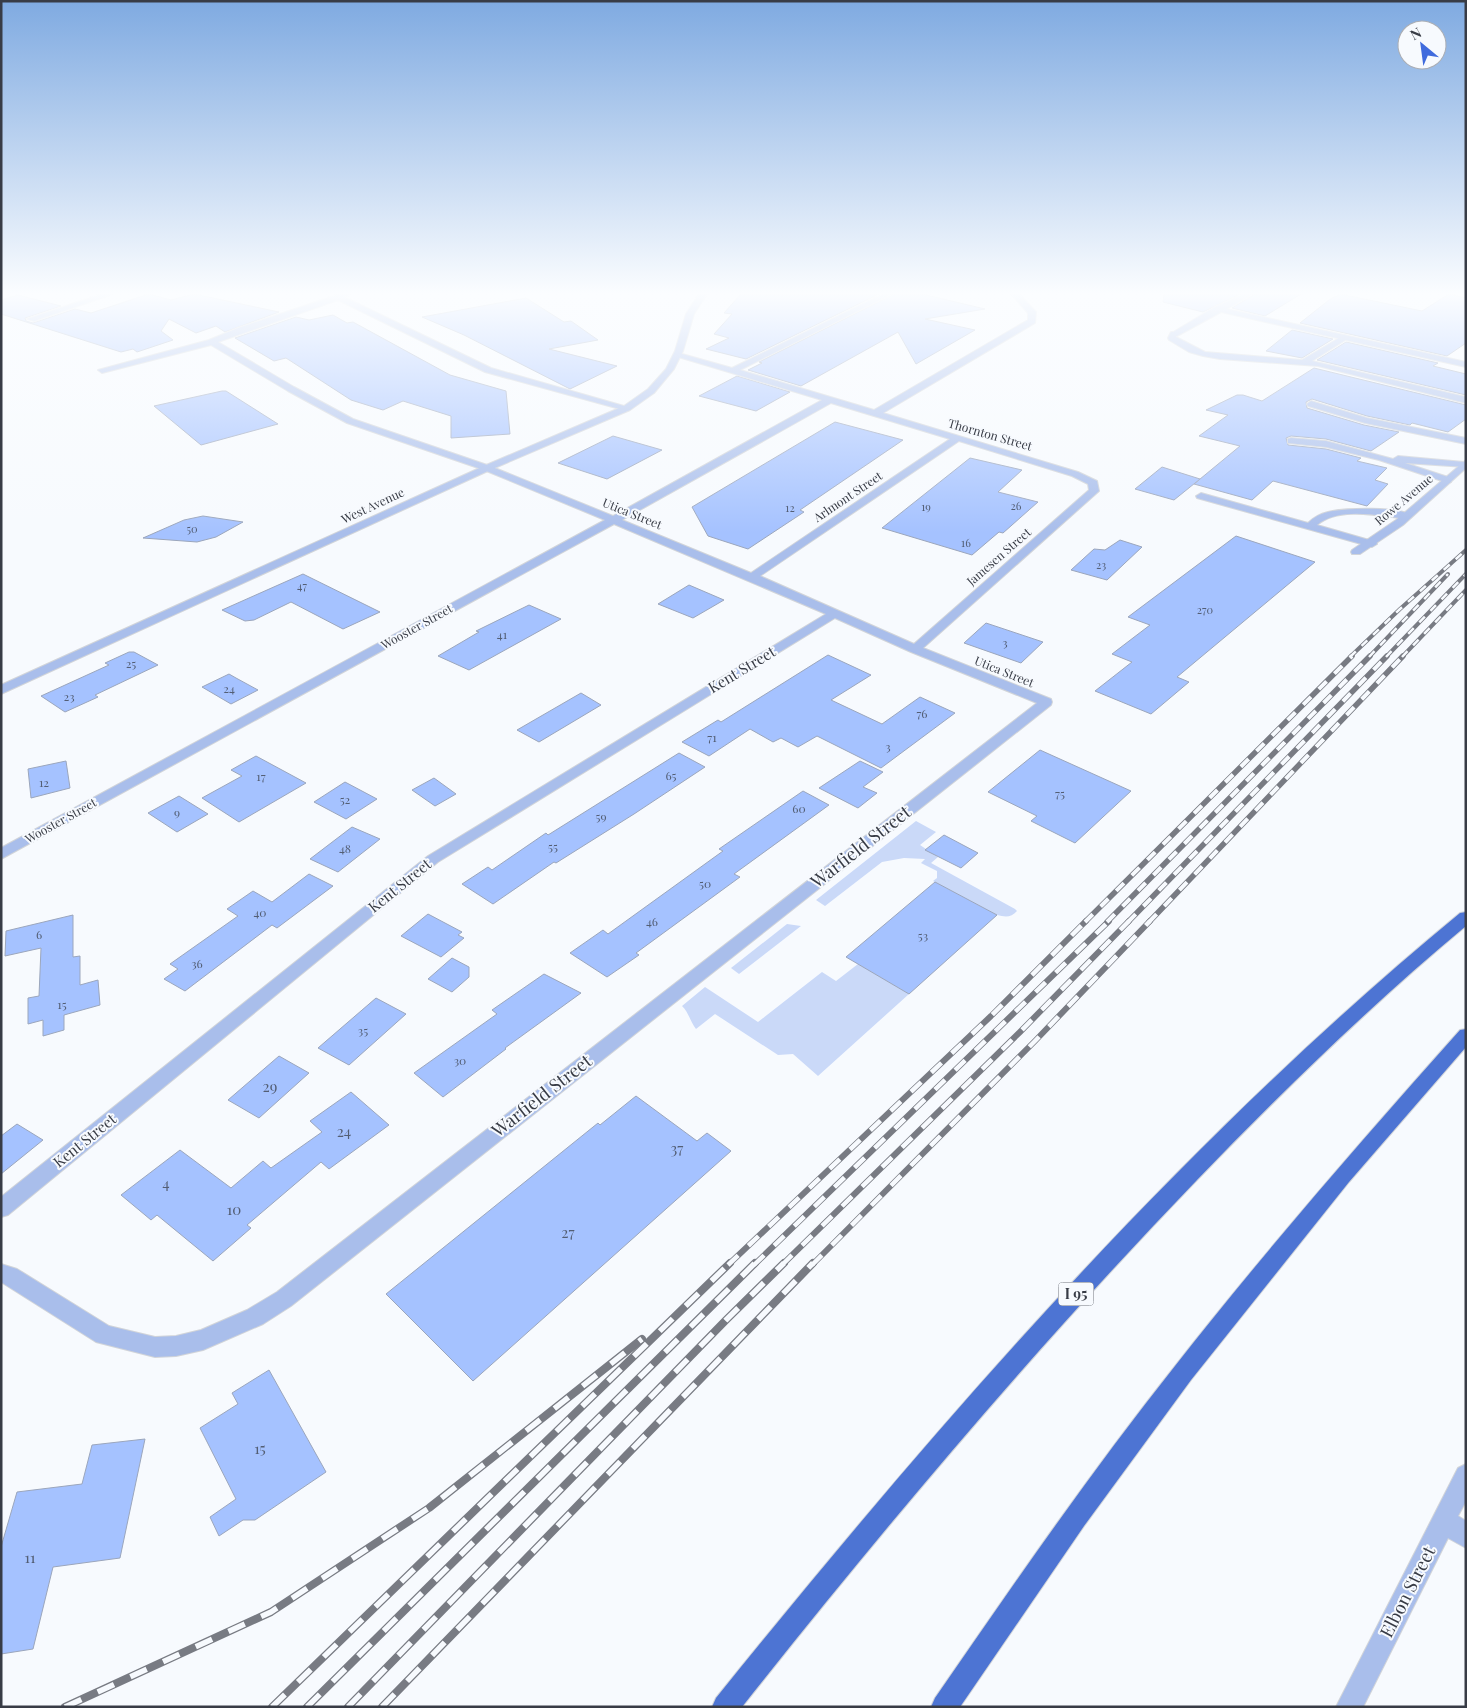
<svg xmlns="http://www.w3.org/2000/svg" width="1467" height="1708" font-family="'Playfair Display',serif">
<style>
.green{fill:#cad9f8}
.building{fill:#a5c2ff;stroke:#9ba6bc}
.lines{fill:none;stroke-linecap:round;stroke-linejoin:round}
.service-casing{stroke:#d1d4d9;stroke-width:2}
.minor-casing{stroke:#d1d4d9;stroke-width:2}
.tertiary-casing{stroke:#d1d4d9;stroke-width:2}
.motorway-casing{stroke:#d1d4d9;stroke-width:2}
.service{fill:#a9beeb;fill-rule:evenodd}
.minor{fill:#a9beeb;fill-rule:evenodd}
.tertiary{fill:#a9beeb;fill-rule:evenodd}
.motorway{fill:#4d74d3;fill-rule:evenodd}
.rail-far3-casing{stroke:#787b83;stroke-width:4}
.rail-far2-casing{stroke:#787b83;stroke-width:5.5}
.rail-far1-casing{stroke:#787b83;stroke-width:6}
.rail-casing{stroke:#787b83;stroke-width:8}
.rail-far3{stroke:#f7fafe;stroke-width:2.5;stroke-dasharray:8;stroke-linecap:butt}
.rail-far2{stroke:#f7fafe;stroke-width:4;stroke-dasharray:11;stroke-linecap:butt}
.rail-far1{stroke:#f7fafe;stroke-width:4.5;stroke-dasharray:14;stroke-linecap:butt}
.rail{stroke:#f7fafe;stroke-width:5.5;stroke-dasharray:18;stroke-linecap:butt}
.labels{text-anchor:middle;stroke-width:4;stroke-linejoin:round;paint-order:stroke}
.far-number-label{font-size:11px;fill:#535e74}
.far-street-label{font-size:12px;fill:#383c46;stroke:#f7fafe}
.number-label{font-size:12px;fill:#535e74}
.shield{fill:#f7fafe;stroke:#71757d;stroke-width:1}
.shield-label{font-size:14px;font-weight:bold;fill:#383c46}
.street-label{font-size:15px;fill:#383c46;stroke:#f7fafe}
.near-number-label{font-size:15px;fill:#535e74}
.near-street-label{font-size:18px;fill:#383c46;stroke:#f7fafe}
</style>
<rect width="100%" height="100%" fill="#f7fafe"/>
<g class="green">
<path d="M916,821L936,832L920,845L938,857L931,863L1015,909L1017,911C1011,918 1005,917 997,915L933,881L937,878V871L921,863L925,859L904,858L882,862L825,906L816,900Z"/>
<path d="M787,924L801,926L739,974L731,968Z"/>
<path d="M858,964L909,994L818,1076L793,1054L778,1055L715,1014L696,1029C690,1021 689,1013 682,1006L705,987L758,1022L822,972L836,981Z"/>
</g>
<g class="building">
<path d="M149,294L171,300L194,294L279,312L225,332L216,326L196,333L169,319L161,331L173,340L137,352L133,349L121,352L1,314V300L18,295L61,306L25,318L26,321L33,323L75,309L91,313Z"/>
<path d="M741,294H879L746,359L706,349L729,338L714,334L732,314L724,313Z"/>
<path d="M894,294H922L985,309L925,319L975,330L916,364L898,332L801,386L748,370L762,363L759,362Z"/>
<path d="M1164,294H1240L1203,312L1163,302Z"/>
<path d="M1255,294H1301L1265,316L1232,308Z"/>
<path d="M1340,294L1422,311L1449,294L1466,298V343L1447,356L1300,323L1329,300Z"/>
<path d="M526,298L564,322L571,321L598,340L549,349L617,366L570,389L464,335L422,317Z"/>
<path d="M333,315L347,323L353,322L450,375L506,391L510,434L451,438V416L403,401L383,410L351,400L286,358L274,361L235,338L296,317L309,320Z"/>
<path d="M1292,330L1333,339L1302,358L1266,351Z"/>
<path d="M1346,342L1438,363L1433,366L1466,374V395L1317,360Z"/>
<path d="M1314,368L1466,405V419L1448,432L1412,423L1410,425L1367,416L1312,399L1306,402L1307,408L1364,425L1399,432L1371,451L1326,439L1291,436L1286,438L1288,445L1326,449L1361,458L1357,461L1387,468L1375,480L1388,484L1367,506L1273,481L1252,500L1194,484L1240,446L1199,436L1228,415L1206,410L1237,395H1243L1262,401Z"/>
<path d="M737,376L790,392L756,411L699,396Z"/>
<path d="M222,391H226L278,424L201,445L154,406Z"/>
<path d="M835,422L903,440L800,510L804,512L748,549L708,536L692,507Z"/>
<path d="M613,436L662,450L607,479L558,463Z"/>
<path d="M970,458L1022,470L998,492L1038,502L1003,533L999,532L972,555L882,528Z"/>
<path d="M1162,467L1200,479L1174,500L1135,489Z"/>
<path d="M203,516L243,522L216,537L197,542L143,538L184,520Z"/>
<path d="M1236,536L1315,562L1177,677L1189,682L1151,714L1095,691L1132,662L1112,654L1150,625L1128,617Z"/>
<path d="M1120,540L1142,547L1107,580L1071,570L1094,549L1105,550Z"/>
<path d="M303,574L380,612L343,629L291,602L254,620L245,621L222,610Z"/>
<path d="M689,585L724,600L693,618L658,604Z"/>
<path d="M529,605L561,619L469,670L438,656L479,632L476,631Z"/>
<path d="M986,623L1043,642L1021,663L964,643Z"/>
<path d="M129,652H134L158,665L95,695L98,697L65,712L41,696L109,665L105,663Z"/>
<path d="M828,655L871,675L831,700L882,724L920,697L955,713L881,768L817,736L798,747L781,738L773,742L750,729L709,756L682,742L718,720L721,722Z"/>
<path d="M229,674L236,678L258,690L231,704L202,687Z"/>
<path d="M581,693L601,705L539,742L517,730Z"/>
<path d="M1040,750L1131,791L1075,843L1031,821L1037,816L988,792Z"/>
<path d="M679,753L705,767L634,814L556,863L554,862L493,904L462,884L488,867L492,870L546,833L548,835Z"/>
<path d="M256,756L306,783L239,822L202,798L242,776L231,770Z"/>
<path d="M66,761L70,788L31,798L28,769Z"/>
<path d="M860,761L883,772L863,787L877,793L858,808L819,788Z"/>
<path d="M434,778L456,794L435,806L412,790Z"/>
<path d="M345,782L377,799L346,819L314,802Z"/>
<path d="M803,791L829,805L734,874L740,877L636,953L639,955L607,977L570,953L603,930L608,934L723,851L719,849Z"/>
<path d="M179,796L208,814L177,832L148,813Z"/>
<path d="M352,827L380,839L338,872L310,859Z"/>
<path d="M944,835L978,853L961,868L925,850Z"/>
<path d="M309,874L333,886L277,928L272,925L185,991L164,979L178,969L170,964L238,916L227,909L253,891L272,902Z"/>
<path d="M935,882L997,915L909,994L846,957Z"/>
<path d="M428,914L462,932L458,935L464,938L441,957L401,936Z"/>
<path d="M73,915V957L80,956V985L98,980L100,1005L64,1015V1030L43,1036V1020L28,1024V998L39,996L41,948L5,956L6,931Z"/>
<path d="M452,958L469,967V977L452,992L428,979Z"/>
<path d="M544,974L581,993L505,1048L506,1049L443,1097L414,1073L497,1014L492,1010Z"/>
<path d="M376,998L406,1014L349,1065L318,1048Z"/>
<path d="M279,1056L309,1073L259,1118L228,1100Z"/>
<path d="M351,1092L389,1125L329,1169L321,1162L247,1225L251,1228L213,1261L157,1215L151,1220L121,1195L180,1150L231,1188L263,1161L271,1168L322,1132L310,1121Z"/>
<path d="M636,1096L697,1141L707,1133L731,1151L473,1381L386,1294L598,1123L600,1125Z"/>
<path d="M17,1124L43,1140L1,1174V1136Z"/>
<path d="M269,1370L326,1472L255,1520H243L219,1536L210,1517L236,1499L200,1428L238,1404L232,1393Z"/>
<path d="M145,1439L120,1558L53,1567L33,1649L1,1654V1547L17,1492L82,1484L92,1445Z"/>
</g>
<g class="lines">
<defs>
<g id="service">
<path d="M1171,332H1177L1176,337L1205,352L1302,360L1344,335L1348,337L1347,339L1312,361L1466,397V403L1318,366L1220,359L1203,356L1189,352L1169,340L1168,338Z"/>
<path d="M1311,401L1367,418L1466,438V444L1365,423L1308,406L1307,404Z"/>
<path d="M1291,438L1326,441L1393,459L1398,456L1464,462L1466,463V467L1405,463L1451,478V482L1448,483L1379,460L1326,447L1288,443V439Z"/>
<path d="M1201,493L1308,523C1314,517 1320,514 1328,512C1343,508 1402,506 1412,516L1407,519C1381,516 1339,506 1317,525L1376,542L1377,544L1372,547L1197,498L1196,496Z"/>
</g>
<g id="minor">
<path d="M102,294H113L34,321L27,319Z"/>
<path d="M340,294H351L344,297L491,368L631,408L627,411L485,372L338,300L218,342L294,387L353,419L490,466L613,516L822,400L675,356V352L732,368L883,294H892L740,370L874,410L1028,320V313L1011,294H1019L1036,312L1035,323L883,413L1078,472L1097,481L1099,491L923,648L1051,699L1052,702L1051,705L291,1306L263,1324L203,1350L176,1356L155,1357L96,1342L1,1282V1264L17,1269L109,1326L155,1337L176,1336L201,1330L247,1310L277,1292L1037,703L911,652L835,618L438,862L8,1215L1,1217V1197L428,856L826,614L614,524L1,859V848L605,520L484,470L347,423L288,391L211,345L102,373L98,370L209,340L238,328ZM831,403L950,439L751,573L622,520ZM959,441L1072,476L1088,484L1089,490L914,644L760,576Z"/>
<path d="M1244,294H1253L1227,309L1466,362V367L1221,312L1177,336L1170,334L1215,307Z"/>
<path d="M1466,460V468L1403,525L1360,554H1352L1351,552L1352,550L1396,520Z"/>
<path d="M1466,1464V1501L1458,1516L1466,1521V1548L1448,1538L1363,1707H1336L1458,1468Z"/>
</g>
<path id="tertiary" d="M699,294H707L694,314L683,351L674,369L654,393L630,410L490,470L1,694V685L484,466L624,406L648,389L666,369L675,351L686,314Z"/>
<g id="motorway">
<path d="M1466,912V926C1371,1005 1283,1091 1197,1180C1036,1347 886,1525 742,1707H712L716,1698C942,1418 1182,1142 1460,913Z"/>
<path d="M1466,1029V1047L1349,1182L1191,1380L1084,1526L960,1707H931L935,1698C1013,1585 1090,1473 1175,1366C1266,1250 1362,1140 1460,1030Z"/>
</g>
</defs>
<use href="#service" class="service-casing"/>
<use href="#minor" class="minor-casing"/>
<use href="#tertiary" class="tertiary-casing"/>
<use href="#motorway" class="motorway-casing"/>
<use href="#service" class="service"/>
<use href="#minor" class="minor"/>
<use href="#tertiary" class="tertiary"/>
<use href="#motorway" class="motorway"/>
<defs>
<g id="rail-far3">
<path d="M1350,657L1400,609L1466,550"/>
<path d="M1369,657L1448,574"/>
<path d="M1386,657L1466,574"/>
<path d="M1402,657L1466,590"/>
</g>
<g id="rail-far2">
<path d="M1085,922L1352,656"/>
<path d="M1107,922L1370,656"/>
<path d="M1128,922L1387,656"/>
<path d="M1149,922L1403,656"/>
</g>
<g id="rail-far1">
<path d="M728,1265L991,1016L1086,921"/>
<path d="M754,1265L1109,921"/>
<path d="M782,1265L1020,1032L1129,921"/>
<path d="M812,1265L1035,1041L1150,921"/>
</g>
<g id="rail">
<path d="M65,1707L271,1612L429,1508L642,1339"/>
<path d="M272,1707L730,1263"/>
<path d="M307,1707L755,1263"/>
<path d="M348,1707L726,1320L784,1263"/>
<path d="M382,1707L813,1263"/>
</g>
</defs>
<use href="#rail-far3" class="rail-far3-casing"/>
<use href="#rail-far2" class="rail-far2-casing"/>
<use href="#rail-far1" class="rail-far1-casing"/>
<use href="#rail" class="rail-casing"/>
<use href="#rail-far3" class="rail-far3"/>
<use href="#rail-far2" class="rail-far2"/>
<use href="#rail-far1" class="rail-far1"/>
<use href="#rail" class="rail"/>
</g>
<linearGradient id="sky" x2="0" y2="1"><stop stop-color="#7faae1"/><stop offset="0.55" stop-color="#fbfdff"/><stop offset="1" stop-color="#fbfdff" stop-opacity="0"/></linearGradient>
<rect width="1467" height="533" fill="url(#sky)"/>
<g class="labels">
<g class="far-number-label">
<text x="1016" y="510">26</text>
<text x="926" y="511">19</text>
<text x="790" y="512">12</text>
<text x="192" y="533">50</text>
<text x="966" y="547">16</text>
<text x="1101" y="569">23</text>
<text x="302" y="590">47</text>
<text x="1205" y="614">270</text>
</g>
<g class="far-street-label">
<text transform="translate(990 435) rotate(16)" y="4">Thornton Street</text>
<text transform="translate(848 497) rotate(-34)" y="4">Arlmont Street</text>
<text transform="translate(1404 500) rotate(-40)" y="4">Rowe Avenue</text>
<text transform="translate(373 506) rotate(-25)" y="4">West Avenue</text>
<text transform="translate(632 514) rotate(22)" y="4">Utica Street</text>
<text transform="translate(999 557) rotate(-41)" y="4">Jamesen Street</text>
<text transform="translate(417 627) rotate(-29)" y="4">Wooster Street</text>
<text transform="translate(1004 672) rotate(22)" y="4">Utica Street</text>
<text transform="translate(61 821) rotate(-29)" y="4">Wooster Street</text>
</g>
<g class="number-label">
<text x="502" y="639">41</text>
<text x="1005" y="647">3</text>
<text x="131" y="668">25</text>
<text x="229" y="693">24</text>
<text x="69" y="701">23</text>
<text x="922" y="718">76</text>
<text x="712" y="742">71</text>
<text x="888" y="751">3</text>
<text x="671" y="780">65</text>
<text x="261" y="781">17</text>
<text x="44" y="787">12</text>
<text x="1060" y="798">75</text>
<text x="345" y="804">52</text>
<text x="799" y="813">60</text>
<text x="177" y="817">9</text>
<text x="601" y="821">59</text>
<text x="553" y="851">55</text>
<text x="345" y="853">48</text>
<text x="705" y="888">50</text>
<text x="260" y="917">40</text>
<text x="652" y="926">46</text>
<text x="39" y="939">6</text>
<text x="923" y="940">53</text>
<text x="197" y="968">36</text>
<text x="62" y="1009">15</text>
<text x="363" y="1035">35</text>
<text x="460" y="1065">30</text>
</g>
<rect class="shield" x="1058.5" y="1282.5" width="35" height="23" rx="4"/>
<g class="shield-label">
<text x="1076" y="1299">I 95</text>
</g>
<g class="street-label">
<text transform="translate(742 670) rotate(-31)" y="5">Kent Street</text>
<text transform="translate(400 886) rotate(-39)" y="5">Kent Street</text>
<text transform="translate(85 1141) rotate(-39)" y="5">Kent Street</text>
</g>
<g class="near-number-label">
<text x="270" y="1092">29</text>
<text x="344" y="1137">24</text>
<text x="677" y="1154">37</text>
<text x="166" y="1189">4</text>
<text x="234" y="1215">10</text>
<text x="568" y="1238">27</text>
<text x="260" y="1454">15</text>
<text x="30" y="1563">11</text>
</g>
<g class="near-street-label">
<text transform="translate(861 847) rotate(-38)" y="6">Warfield Street</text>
<text transform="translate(542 1096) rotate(-38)" y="6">Warfield Street</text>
<text transform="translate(1408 1592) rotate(-63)" y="6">Elbon Street</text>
</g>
</g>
<rect width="1467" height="1708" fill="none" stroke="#383c46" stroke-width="5"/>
<g transform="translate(1422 45) rotate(331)"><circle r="24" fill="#f7fafe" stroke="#abaeb4"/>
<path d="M0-4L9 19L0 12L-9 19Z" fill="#406bdd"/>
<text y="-8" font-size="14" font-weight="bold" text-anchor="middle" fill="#383c46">N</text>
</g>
</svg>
